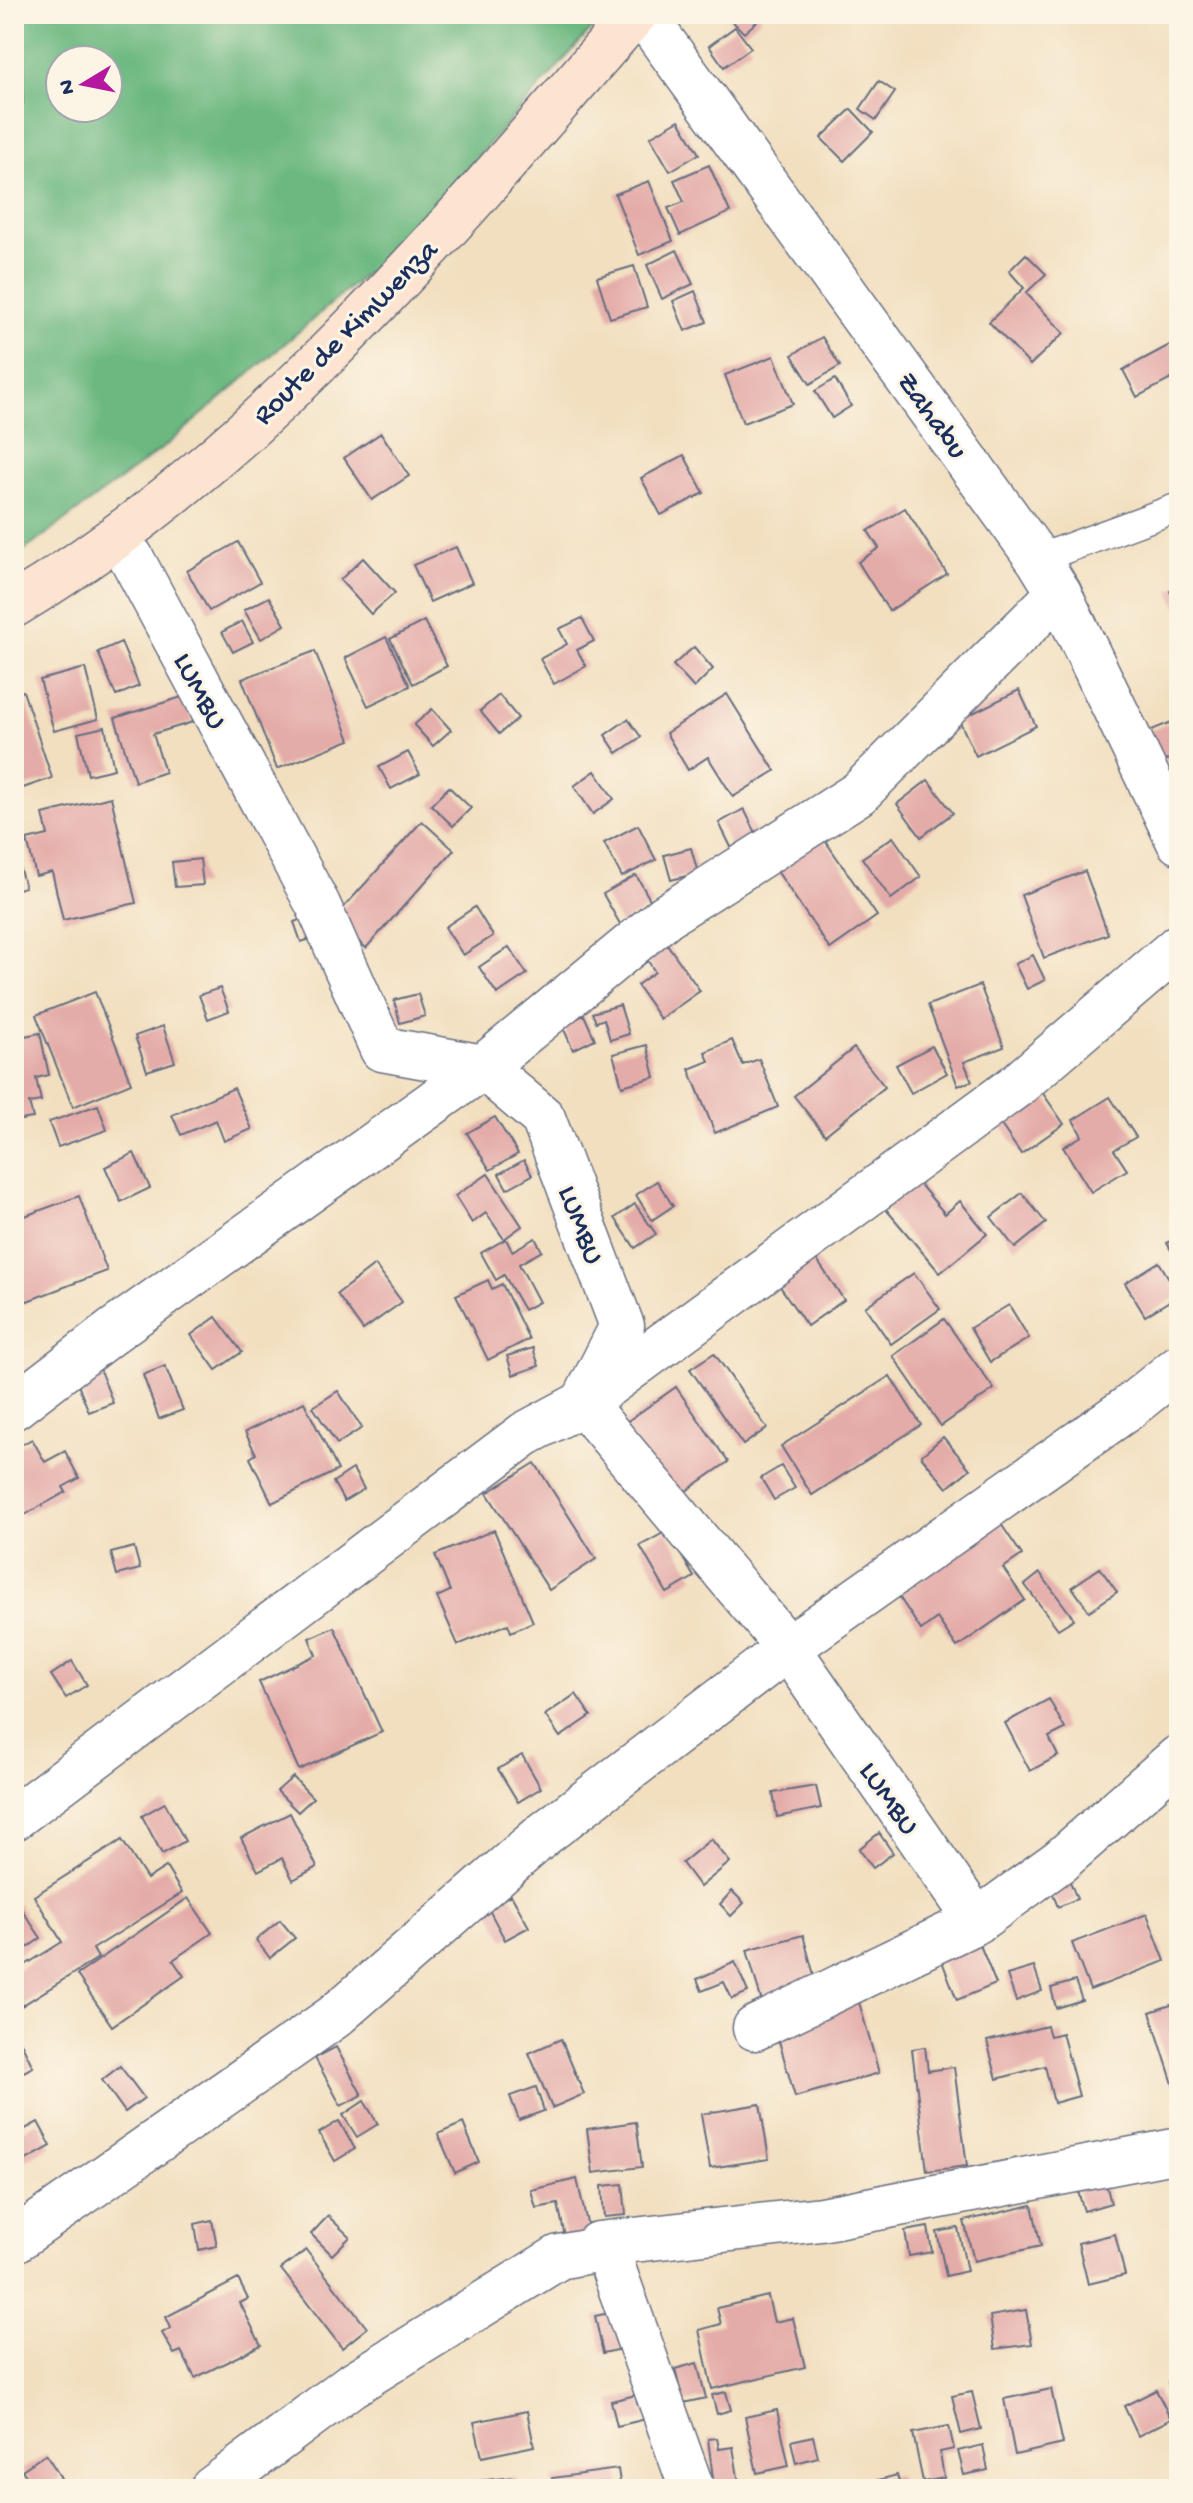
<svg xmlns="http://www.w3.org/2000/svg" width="1193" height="2503" font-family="'Gochi Hand',sans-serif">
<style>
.forest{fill:#6cb880;stroke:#44746f;stroke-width:2;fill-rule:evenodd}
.building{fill:#e4aca9}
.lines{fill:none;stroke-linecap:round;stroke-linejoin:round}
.lane-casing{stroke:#666d80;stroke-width:31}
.street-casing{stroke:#666d80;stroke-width:47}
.secondary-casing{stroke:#666d80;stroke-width:47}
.lane{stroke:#fff;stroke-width:28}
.street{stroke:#fff;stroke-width:44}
.secondary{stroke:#fde4d0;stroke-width:44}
.labels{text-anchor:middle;stroke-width:6;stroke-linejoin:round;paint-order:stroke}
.street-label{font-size:30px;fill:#1b2f5e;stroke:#fcf5e5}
</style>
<rect width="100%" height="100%" fill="#fcf5e5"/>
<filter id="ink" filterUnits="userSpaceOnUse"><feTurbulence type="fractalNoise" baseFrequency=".0125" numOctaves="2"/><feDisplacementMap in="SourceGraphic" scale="16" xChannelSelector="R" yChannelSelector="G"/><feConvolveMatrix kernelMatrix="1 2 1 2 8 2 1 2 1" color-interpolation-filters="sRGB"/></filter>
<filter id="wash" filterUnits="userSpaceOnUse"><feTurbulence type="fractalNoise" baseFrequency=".006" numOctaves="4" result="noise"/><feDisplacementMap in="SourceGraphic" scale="32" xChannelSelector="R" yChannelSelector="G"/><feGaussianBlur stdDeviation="1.8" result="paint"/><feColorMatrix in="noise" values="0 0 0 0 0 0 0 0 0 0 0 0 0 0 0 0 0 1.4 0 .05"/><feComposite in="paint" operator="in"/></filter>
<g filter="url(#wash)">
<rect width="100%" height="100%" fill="#f2dfc0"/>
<path class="forest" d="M14,14H605L398,246L168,444L14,558ZM60,60H108V108H60Z"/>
<g id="blocks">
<g class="building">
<path d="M725,14H757L761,18L744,33Z"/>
<path d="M735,27L751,48L724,67L709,46Z"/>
<path d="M14,54H22L23,104H14Z"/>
<path d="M879,81L895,92L876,120L860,109Z"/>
<path d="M851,109L873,132L844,161L821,138Z"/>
<path d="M679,120L699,154L670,171L650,137Z"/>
<path d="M709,165L730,212L680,235L668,208L684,202L674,180Z"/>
<path d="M649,181L673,241L639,255L615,194Z"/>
<path d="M677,250L693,284L662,299L647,265Z"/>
<path d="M1026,254L1046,274L1026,293L1064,333L1030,365L989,322L1024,288L1009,271Z"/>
<path d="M634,266L647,307L610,318L597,277Z"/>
<path d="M695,291L707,322L685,331L673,301Z"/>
<path d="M822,337L840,366L810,384L792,355Z"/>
<path d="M1179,340V375L1137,397L1123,370Z"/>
<path d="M774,356L793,404L743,423L725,375Z"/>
<path d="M835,379L851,406L832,418L815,391Z"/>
<path d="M381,433L409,476L372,500L344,458Z"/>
<path d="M684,455L704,493L661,515L641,478Z"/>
<path d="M905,508L947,574L889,611L858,562L879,548L868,531Z"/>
<path d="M238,542L260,582L209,611L187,571Z"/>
<path d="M456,547L472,583L430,602L413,565Z"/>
<path d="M363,558L395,593L371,614L340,580Z"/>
<path d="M1179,587V611L1170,591Z"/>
<path d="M269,597L285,625L261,639L244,610Z"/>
<path d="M582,618L594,641L577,650L586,666L554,684L540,659L567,644L559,629Z"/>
<path d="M242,621L253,642L233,652L222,632Z"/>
<path d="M424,621L447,666L413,684L390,639Z"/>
<path d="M386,637L410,686L368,706L345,658Z"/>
<path d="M121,642L139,686L116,696L98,652Z"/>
<path d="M694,647L713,669L694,688L673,665Z"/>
<path d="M315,651L350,740L277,769L242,679Z"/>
<path d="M85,668L98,719L54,731L40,680Z"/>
<path d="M1019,690L1036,726L976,756L959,720Z"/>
<path d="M23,691L52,778L14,791V694Z"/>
<path d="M727,694L775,771L733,797L708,757L688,770L666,733Z"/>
<path d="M499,695L518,718L499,734L480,711Z"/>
<path d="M185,696L193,722L153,734L165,772L135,782L115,718Z"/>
<path d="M432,709L451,730L433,746L414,725Z"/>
<path d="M628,719L641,737L617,753L605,735Z"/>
<path d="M1179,719V756L1161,762L1149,731Z"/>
<path d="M105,727L114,769L88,775L78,733Z"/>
<path d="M408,752L420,774L391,789L379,767Z"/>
<path d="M595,771L614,799L593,814L574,786Z"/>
<path d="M928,780L953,813L921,837L897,804Z"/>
<path d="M449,787L471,808L453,826L431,805Z"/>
<path d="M111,797L136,903L63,920L52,872L36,876L27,840L48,835L43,814Z"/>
<path d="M744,809L758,837L733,851L719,823Z"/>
<path d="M422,821L454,850L366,948L334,918Z"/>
<path d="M638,825L656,860L622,877L604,843Z"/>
<path d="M893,837L921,877L891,899L862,858Z"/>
<path d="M824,839L877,916L830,949L777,871Z"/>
<path d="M691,848L698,873L671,880L664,855Z"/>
<path d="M14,849L25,887L14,890Z"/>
<path d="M200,859L203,885L175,887L172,862Z"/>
<path d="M1085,871L1108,934L1044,958L1021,895Z"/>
<path d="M636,875L653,905L620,924L603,894Z"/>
<path d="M475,907L493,936L463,955L445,927Z"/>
<path d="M312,915L320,936L301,942L294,922Z"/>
<path d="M660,934L700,991L660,1019L637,985L655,972L648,961L618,981Z"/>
<path d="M509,947L527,974L497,994L479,967Z"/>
<path d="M1033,955L1045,980L1027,989L1015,964Z"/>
<path d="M980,985L1004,1047L964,1062L972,1081L958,1086L928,1005Z"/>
<path d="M220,988L229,1011L208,1019L199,995Z"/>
<path d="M95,992L131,1083L73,1107L36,1015Z"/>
<path d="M418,994L425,1016L400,1023L394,1000Z"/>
<path d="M620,1005L629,1034L610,1040L604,1019L596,1022L592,1013Z"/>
<path d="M584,1015L595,1039L573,1050L562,1025Z"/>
<path d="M163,1026L175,1062L147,1071L135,1036Z"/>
<path d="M40,1033L49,1075L36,1078L41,1101L29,1103L33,1118L14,1121V1038Z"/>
<path d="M732,1040L743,1065L759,1059L778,1107L715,1133L689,1069L709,1061L705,1052Z"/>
<path d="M647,1045L655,1077L622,1086L613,1054Z"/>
<path d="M932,1046L947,1073L911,1093L896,1065Z"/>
<path d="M854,1048L885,1087L825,1135L794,1096Z"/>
<path d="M234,1088L252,1129L224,1141L216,1120L181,1135L172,1115Z"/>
<path d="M1042,1092L1064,1124L1021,1154L999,1122Z"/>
<path d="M1110,1097L1136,1137L1114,1150L1127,1170L1091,1192L1063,1147L1082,1136L1073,1120Z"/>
<path d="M98,1105L107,1130L58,1147L49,1122Z"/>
<path d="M495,1117L518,1154L490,1170L467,1133Z"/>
<path d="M134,1153L150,1188L121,1202L105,1167Z"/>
<path d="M524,1160L532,1175L507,1189L499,1174Z"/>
<path d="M488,1174L522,1226L504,1239L486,1213L472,1223L455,1196Z"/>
<path d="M911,1174L945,1214L960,1201L987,1234L940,1273L879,1201Z"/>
<path d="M657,1181L673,1206L652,1220L636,1195Z"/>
<path d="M1022,1193L1046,1223L1015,1248L991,1217Z"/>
<path d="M79,1196L107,1271L14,1306V1220Z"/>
<path d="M635,1204L656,1234L635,1248L615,1218Z"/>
<path d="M1179,1236V1264L1167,1243Z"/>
<path d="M535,1238L542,1251L519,1264L539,1302L524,1310L504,1275L496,1280L481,1253L506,1239L512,1251Z"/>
<path d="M808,1247L844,1300L807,1326L771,1273Z"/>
<path d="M1159,1262L1179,1295L1145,1316L1125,1283Z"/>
<path d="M375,1265L402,1302L363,1330L337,1294Z"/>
<path d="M914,1273L940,1309L891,1344L865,1307Z"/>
<path d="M488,1280L492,1289L502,1284L529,1339L488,1360L456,1295Z"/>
<path d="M1009,1305L1029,1338L990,1362L970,1328Z"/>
<path d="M216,1317L242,1352L216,1370L191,1335Z"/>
<path d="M944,1319L994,1389L941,1426L893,1356Z"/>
<path d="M533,1348L539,1366L513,1375L507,1356Z"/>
<path d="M714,1353L767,1428L743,1445L690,1369Z"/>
<path d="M165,1366L183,1410L159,1419L143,1375Z"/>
<path d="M99,1368L113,1403L89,1412L75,1377Z"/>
<path d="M890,1376L921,1425L812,1495L781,1446Z"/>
<path d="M676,1387L728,1462L673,1500L622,1425Z"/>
<path d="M338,1391L362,1428L337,1444L313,1407Z"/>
<path d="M304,1402L338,1470L272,1503L250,1458L256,1454L245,1432Z"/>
<path d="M943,1437L970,1469L947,1488L921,1456Z"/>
<path d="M32,1439L45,1462L65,1451L79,1478L63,1487L66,1492L23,1516L14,1500V1449Z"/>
<path d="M535,1463L596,1559L549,1590L487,1493Z"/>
<path d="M781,1466L795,1488L774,1500L761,1478Z"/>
<path d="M353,1469L364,1489L344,1501L333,1482Z"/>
<path d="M1001,1524L1022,1555L1003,1568L1025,1600L957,1647L937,1618L921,1630L898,1595Z"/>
<path d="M494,1530L533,1622L511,1632L508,1624L458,1645L437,1597L450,1591L435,1555Z"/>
<path d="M667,1531L694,1577L667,1593L640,1546Z"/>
<path d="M134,1547L140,1569L117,1575L111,1553Z"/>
<path d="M1100,1568L1117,1592L1089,1611L1072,1587Z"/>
<path d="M1040,1573L1074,1619L1058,1629L1025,1585Z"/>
<path d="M334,1627L382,1732L299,1770L259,1682L316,1655L309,1638Z"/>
<path d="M72,1661L87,1685L66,1698L51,1675Z"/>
<path d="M576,1694L591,1716L560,1737L545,1715Z"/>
<path d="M1049,1699L1065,1729L1049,1737L1058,1756L1030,1771L1005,1723Z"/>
<path d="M522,1755L541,1788L518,1802L498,1769Z"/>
<path d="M293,1777L313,1798L298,1812L277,1791Z"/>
<path d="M816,1786L821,1808L777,1817L773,1793Z"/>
<path d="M165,1803L185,1841L162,1854L142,1816Z"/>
<path d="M290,1813L317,1867L293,1880L282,1858L258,1871L241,1838Z"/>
<path d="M879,1833L893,1853L873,1868L859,1849Z"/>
<path d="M711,1839L730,1862L700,1887L682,1863Z"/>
<path d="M122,1840L147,1879L166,1867L182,1893L93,1949L98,1958L18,2008L14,2001V1972L62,1942L34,1896Z"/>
<path d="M1067,1874L1077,1899L1058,1907L1048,1882Z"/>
<path d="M732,1891L744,1903L731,1916L720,1904Z"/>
<path d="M511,1895L529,1927L505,1940L488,1908Z"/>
<path d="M188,1898L212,1933L173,1960L184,1976L112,2026L77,1975Z"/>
<path d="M18,1904L41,1938L14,1957V1907Z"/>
<path d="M1147,1914L1165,1961L1090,1990L1072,1943Z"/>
<path d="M280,1920L295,1938L270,1958L256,1940Z"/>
<path d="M803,1935L818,1990L763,2006L747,1950Z"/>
<path d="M978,1940L996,1984L957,2000L940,1956Z"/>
<path d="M735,1962L748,1992L732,1999L724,1982L702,1991L697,1979Z"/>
<path d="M1034,1967L1042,1991L1016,2001L1007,1975Z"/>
<path d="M1075,1981L1082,2000L1056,2008L1051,1988Z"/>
<path d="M859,2002L879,2073L795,2097L775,2027Z"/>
<path d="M1174,2004L1179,2019V2086L1174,2087L1150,2012Z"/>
<path d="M1047,2026L1050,2036L1062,2033L1079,2096L1054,2103L1045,2066L997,2079L987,2041Z"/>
<path d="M14,2028L33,2067L14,2077Z"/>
<path d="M561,2039L584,2094L552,2108L529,2053Z"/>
<path d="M336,2047L362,2095L341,2106L315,2058Z"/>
<path d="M925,2047L928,2071L954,2067L967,2166L927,2171L912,2049Z"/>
<path d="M120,2066L144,2098L125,2112L102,2080Z"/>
<path d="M536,2087L544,2111L519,2120L510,2096Z"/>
<path d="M364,2101L378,2124L357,2137L343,2115Z"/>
<path d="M760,2104L769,2159L710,2168L701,2114Z"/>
<path d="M339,2121L355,2149L335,2161L319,2133Z"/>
<path d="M38,2122L51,2146L24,2161L14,2135Z"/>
<path d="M636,2122L642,2167L593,2173L587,2129Z"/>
<path d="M463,2123L479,2162L455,2173L438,2134Z"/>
<path d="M577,2179L590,2236L566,2241L558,2204L536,2208L531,2190Z"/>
<path d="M1105,2180L1111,2203L1084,2211L1077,2188Z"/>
<path d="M623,2184L626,2215L604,2217L602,2186Z"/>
<path d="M1032,2205L1041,2246L974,2261L964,2221Z"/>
<path d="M328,2216L350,2237L332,2255L311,2234Z"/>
<path d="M212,2220L217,2246L199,2250L195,2224Z"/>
<path d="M928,2227L932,2252L909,2256L905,2231Z"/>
<path d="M958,2228L967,2271L946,2276L937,2232Z"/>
<path d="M1115,2234L1125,2275L1088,2284L1078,2243Z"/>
<path d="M306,2250L367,2328L342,2348L281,2269Z"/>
<path d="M238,2279L248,2299L240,2303L261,2345L195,2378L181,2351L174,2354L162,2333L171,2328L166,2317Z"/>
<path d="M768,2296L774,2322L793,2318L805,2367L712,2389L699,2330L721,2324L717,2308Z"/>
<path d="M1026,2310L1032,2344L995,2349L990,2316Z"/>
<path d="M619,2311L627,2348L603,2353L595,2316Z"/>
<path d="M697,2363L706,2398L683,2403L675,2369Z"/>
<path d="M1179,2380V2406L1173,2407L1168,2382Z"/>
<path d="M1051,2389L1063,2444L1015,2455L1004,2399Z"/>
<path d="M1156,2390L1171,2419L1138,2436L1124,2406Z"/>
<path d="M726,2392L731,2410L717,2414L712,2395Z"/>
<path d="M972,2392L981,2429L961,2434L952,2396Z"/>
<path d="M640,2394L646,2419L617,2426L611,2401Z"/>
<path d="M777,2410L789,2466L757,2473L745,2417Z"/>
<path d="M527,2411L534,2446L482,2457L474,2422Z"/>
<path d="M949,2426L954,2449L940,2452L944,2478L923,2482L913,2433Z"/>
<path d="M813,2436L818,2457L796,2463L791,2441Z"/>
<path d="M717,2438L719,2449L733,2447L739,2483L714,2486L708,2439Z"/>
<path d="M983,2445L988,2470L964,2475L958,2451Z"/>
<path d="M46,2454L61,2478L44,2489H35L22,2470Z"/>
<path d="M618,2469L621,2489H553L552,2478Z"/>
<path d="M897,2475L901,2488L873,2489L871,2482Z"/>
<path d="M515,2477L516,2489H469L468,2482Z"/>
</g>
</g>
</g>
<g filter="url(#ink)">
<use href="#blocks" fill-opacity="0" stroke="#666d80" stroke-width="2"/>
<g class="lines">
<defs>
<path id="lane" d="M1038,559L1179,507"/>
<g id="street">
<path d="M643,14L1038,559L1059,593L1179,842"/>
<path d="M131,557L318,905L382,1049L483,1067L543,1118L622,1326L583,1403L788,1648L977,1921"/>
<path d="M14,1407L113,1331L483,1067L666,916L859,793L1059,593"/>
<path d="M14,1818L525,1434L583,1403L1016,1086L1179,946"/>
<path d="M755,2028L977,1921L1060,1861L1179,1757"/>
<path d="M14,2241L334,2017L544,1834L788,1648L1128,1408L1179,1367"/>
<path d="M212,2489L350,2386L559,2257L606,2248"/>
<path d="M692,2489L606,2248L598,2244L821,2219L1179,2150"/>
</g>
<path id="secondary" d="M14,605C258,459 450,226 635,14"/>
</defs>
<use href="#lane" class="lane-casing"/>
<use href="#street" class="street-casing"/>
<use href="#secondary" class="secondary-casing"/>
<use href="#lane" class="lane"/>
<use href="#street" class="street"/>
<use href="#secondary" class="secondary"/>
</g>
</g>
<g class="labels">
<g class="street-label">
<text transform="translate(344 331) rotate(-45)" y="10">Route de Kimwenza</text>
<text transform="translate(934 414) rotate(54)" y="10">Zahabu</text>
<text transform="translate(202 690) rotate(62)" y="10">LUMBU</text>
<text transform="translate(583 1224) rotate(69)" y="10">LUMBU</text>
<text transform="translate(891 1797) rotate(55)" y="10">LUMBU</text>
</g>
</g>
<rect width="1193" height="2503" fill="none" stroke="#fcf5e5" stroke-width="48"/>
<g transform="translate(84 84) rotate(260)"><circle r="38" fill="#fcf5e5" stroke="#a2a6af" stroke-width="2"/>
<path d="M0-6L14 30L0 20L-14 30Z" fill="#b5179e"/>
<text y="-12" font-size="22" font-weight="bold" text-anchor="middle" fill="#1b2f5e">N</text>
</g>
</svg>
